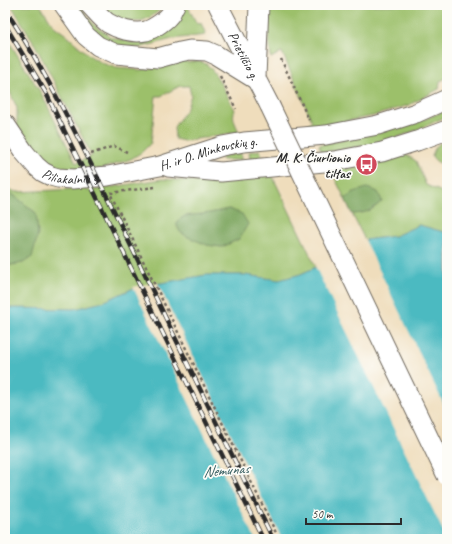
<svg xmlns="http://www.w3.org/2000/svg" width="452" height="544" font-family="Caveat,sans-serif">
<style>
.green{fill:#9cc06a;stroke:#64764a;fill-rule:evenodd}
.forest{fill:#7da65e;stroke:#546844}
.water{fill:#4bbac1;stroke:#3b7276}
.pier{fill:#efddbc}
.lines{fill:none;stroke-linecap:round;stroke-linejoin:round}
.primary-casing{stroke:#70695e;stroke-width:21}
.path{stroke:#70695e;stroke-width:2.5;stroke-dasharray:3 3;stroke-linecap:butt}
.primary{stroke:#fff;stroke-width:19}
.rail-casing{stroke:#2b2b2b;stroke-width:4.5}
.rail{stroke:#fdfcf7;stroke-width:3;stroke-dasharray:9;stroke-linecap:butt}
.primary-bridge-casing{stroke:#70695e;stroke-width:21;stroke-linecap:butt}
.primary-bridge{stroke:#fff;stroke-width:19}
.labels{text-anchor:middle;stroke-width:3.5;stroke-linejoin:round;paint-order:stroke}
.street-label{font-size:14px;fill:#2b2b2b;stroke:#fdfcf7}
.poi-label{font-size:14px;font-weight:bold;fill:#2b2b2b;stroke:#fdfcf7;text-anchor:end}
.water-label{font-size:15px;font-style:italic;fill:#365d60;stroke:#fdfcf7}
</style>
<rect width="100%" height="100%" fill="#fdfcf7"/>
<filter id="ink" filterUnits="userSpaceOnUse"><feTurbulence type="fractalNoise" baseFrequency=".025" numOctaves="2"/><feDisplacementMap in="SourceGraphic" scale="8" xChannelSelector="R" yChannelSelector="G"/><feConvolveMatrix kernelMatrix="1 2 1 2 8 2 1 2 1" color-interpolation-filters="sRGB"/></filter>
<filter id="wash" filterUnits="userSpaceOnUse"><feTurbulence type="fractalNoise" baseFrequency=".012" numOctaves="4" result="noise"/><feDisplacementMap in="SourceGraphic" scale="16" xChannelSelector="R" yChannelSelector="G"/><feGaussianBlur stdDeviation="0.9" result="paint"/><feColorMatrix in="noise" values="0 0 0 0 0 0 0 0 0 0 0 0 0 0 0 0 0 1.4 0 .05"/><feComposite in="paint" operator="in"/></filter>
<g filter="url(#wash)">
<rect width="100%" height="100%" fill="#efddbc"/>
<g class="green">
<path d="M11,5H40L54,26L65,34L90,56L102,63L116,68L141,70L162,66L186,59L187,63C193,61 201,61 206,64C215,69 229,100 235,110C231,117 236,125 239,132L184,141L175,139L174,127L187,108L191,95L189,86H180L161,96H156L151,143L142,152L131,159L101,169L61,170L46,164L17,127V108L9,90L5,86V35L41,93L76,163L92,156L33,41Z"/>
<path d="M74,5H80L93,24L111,37L134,43L166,33L179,18L186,5H187L197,24L201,23L206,35L172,39L139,48L116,45L99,36L88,26Z"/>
<path d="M101,5H159L158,7L161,9C141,28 119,25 101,5Z"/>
<path d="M269,5H447V78L440,81L439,89L409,105L373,116L310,128L309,124L312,121L282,52L271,58L267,23Z"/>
<path d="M447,110V116C428,125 409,134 389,140C367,146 345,149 322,152L319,145L422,120Z"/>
<path d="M447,140V165C441,164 435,162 432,156C436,145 436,145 447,140Z"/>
<path d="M260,150L263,159H250L249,152Z"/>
<path d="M241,153V160H223L221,159L223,156Z"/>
<path d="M401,154L408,156L416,161L426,185L442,192L447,191V203L445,205L446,218L447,219V233L419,225L395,236L365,240L352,214C367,213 371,211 382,201L354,192L345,199L331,170Z"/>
<path d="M272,175L316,267L301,274L279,280L245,275H206L134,288L103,302L75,309L5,308V266L23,263L36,213L6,189L17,192L57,190L85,188L87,191L162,179L207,182ZM229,209L239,239L222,247L207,245L210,213Z"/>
</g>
<g class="forest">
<path d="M367,188L378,192L382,201C371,211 367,213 352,214L345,199L354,192Z"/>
<path d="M6,189L36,213L38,234L32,257L23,263L5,266V190Z"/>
<path d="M229,209L242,214L248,224L239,239L222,247L207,245L188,237L180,232L177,226V221L185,216L210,213Z"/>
</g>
<path class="water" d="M419,225L447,233V539H5V308L75,309L103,302L134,288L206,275H245L279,280L301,274L316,267L365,240L395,236Z"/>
<g class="pier">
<path d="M364,238L447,411V539L315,266Z"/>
<path d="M157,282L282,539H255L133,287Z"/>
</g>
</g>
<g filter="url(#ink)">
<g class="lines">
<defs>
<g id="primary">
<path d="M64,5L86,36L98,46L116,54L158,58L180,52L190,50L207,51L216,55L255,79"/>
<path d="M90,5C96,11 101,18 108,23C118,29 133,34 146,31C153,29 167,20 171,13C172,11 173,8 175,5"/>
<path id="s1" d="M218,5L270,106"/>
<path d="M256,77L259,5"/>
<path id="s2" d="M5,124L24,152L36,166L43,172L51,176L58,178L73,179L108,176L160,166L222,146L244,142L326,135L378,125L416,113L447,99"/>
<path d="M168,167L221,172L334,161L382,152L417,141L447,130"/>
</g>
</defs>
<use href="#primary" class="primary-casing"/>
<g class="path">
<path d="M281,59L309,120"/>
<path d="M220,76L236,109"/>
<path d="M91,154L114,146L127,152"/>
<path d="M155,187L110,193L279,539"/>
</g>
<use href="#primary" class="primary"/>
<defs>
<g id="rail">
<path d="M5,9C54,84 92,166 131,246C178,344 225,441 273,539"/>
<path d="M5,25L46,93L263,539"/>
</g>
</defs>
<use href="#rail" class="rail-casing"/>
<use href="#rail" class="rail"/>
<defs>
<path id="primary-bridge" d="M270,106L447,476"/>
</defs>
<use href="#primary-bridge" class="primary-bridge-casing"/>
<use href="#primary-bridge" class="primary-bridge"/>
</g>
</g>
<defs>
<symbol id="bus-disc" viewBox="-11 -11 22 22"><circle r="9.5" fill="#d1495b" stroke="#fdfcf7"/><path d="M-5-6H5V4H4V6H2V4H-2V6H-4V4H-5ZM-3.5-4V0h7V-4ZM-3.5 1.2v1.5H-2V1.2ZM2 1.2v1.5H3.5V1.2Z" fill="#fff"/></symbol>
</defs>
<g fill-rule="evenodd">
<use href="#bus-disc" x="354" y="152" width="25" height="25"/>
</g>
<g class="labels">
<g class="street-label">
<text dy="5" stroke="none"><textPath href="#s1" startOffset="57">Prietilčio g.</textPath></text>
<text dy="5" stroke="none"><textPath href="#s2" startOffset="231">H. ir O. Minkovskių g.</textPath></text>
<text dy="5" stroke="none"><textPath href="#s2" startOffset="91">Piliakalnio g.</textPath></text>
</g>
<g class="poi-label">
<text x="350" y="162">M. K. Čiurlionio<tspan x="350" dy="16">tiltas</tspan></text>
</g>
<g class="water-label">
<text transform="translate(226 470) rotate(-5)" y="5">Nemunas</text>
</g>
</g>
<rect width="452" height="544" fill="none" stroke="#fdfcf7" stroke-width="20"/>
<path d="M306 518v6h95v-6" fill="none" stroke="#2b2b2b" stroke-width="2"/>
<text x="312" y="518" font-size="12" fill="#2b2b2b" stroke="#fdfcf7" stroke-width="3" paint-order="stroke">50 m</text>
</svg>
